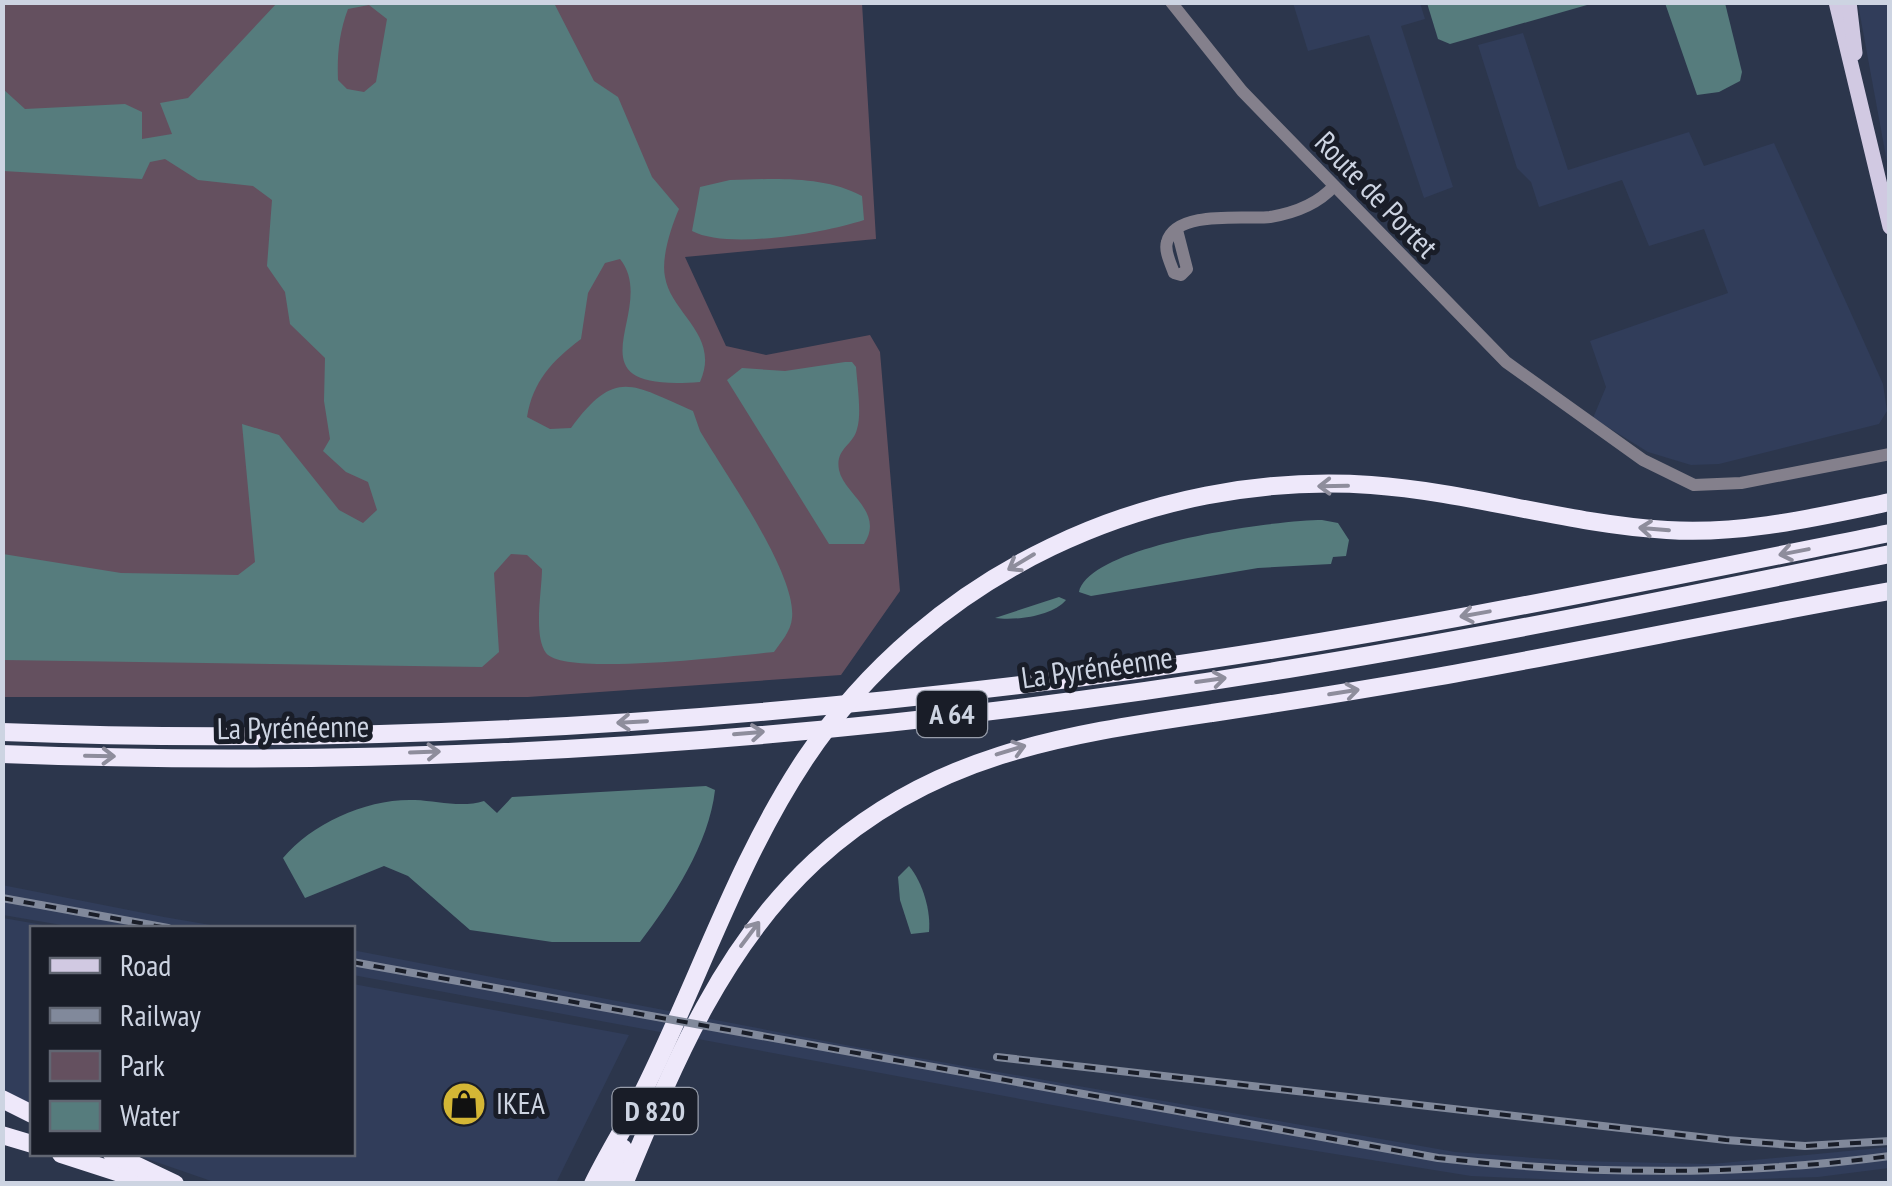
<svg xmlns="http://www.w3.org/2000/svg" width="1892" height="1186" font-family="'PT Sans Narrow',sans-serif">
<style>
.built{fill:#313d5a}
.green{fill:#64505f}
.water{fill:#567c7d;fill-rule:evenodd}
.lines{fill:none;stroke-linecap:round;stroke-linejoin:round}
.minor{stroke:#84808c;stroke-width:12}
.major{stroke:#d1c9e2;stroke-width:15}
.highway{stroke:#eee8fa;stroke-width:18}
.rail-casing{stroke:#81899b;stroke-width:8}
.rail{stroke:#191d28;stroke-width:4;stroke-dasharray:11;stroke-linecap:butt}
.oneway{stroke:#8e8d9c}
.labels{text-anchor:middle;stroke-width:10;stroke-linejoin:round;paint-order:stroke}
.shield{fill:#191d28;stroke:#979daa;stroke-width:2.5}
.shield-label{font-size:28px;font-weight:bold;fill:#cdd4e2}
.street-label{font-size:30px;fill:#cdd4e2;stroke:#191d28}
.poi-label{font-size:30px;fill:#cdd4e2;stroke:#191d28;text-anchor:start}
</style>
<rect width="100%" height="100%" fill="#2c364c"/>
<g class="built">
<path d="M1293,3H1420L1425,19L1401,26L1453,187L1424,198L1369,35L1308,51Z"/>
<path d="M1858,3H1889V173L1860,15Z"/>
<path d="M1523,33L1568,170L1689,132L1704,166L1774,143L1883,384L1887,411L1879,424L1719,464L1691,465L1648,452L1593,418L1606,387L1590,341L1728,293L1704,229L1649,246L1622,180L1539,207L1531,182L1517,168L1478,45Z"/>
<path d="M2,885L164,917L228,928H79L3,915Z"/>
<path d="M3,918L60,928H32V1108L3,1094Z"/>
<path d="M352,950L856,1047L1455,1152L1576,1161L1712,1164L1889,1147V1168L1818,1177L1631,1183L1471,1176L1193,1131L353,975Z"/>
<path d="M353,984L629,1035L556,1183H217L133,1154H352Z"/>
</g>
<path class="green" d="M3,3H862L876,239L685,257L726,346L766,355L870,335L880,352L900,591L841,675L528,697H3Z"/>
<g class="water">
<path d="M277,3H554L594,81L618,97L652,177L679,209C671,227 661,258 665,277C671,314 721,335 700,382C560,393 661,310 620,259L605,263L588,293L581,339C552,361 533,381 527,417L550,429L571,428C616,367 632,385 693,411L700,431C724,472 797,574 792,618C791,631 781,642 774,652C739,655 564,677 546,653C533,635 542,591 542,569L527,555L511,554L494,573L499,652L482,667L3,660V554L121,573L238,575L255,562L242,424L279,435L339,510L363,523L377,510L368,482L346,472L323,451L330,439L324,401L325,358L290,324L285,292L267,266L272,200L253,186L198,180L165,159L150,162L142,179L3,171V89L25,109L125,104L142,112V139L172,134L160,103L188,98ZM369,5L387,19L376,82L364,92L347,89L338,80C337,55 339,33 348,9Z"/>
<path d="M1427,3V2L1594,3L1450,44L1438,39Z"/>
<path d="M1665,3H1725L1742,72L1740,81L1719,92L1697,95Z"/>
<path d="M730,180C772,179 823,175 862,196L864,220C824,233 728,250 692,231L700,187Z"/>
<path d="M845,362H852L856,367C857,383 862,414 857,429C853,446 835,448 839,470C844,494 885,512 864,544H829L727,380L742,368L785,371Z"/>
<path d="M1322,520L1338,523L1349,540L1346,556L1333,557L1331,564L1258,568L1091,596L1079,592C1089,544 1278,520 1322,520Z"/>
<path d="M1059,597L1066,600C1053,616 1015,621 995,618Z"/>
<path d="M706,786L715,790C709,844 672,900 640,942H552L470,930L408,876L384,866L305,898L283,858C312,823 368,798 415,800C437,801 462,808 484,801L497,813L512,797Z"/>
<path d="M909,866C923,883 931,911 929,932L911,934L900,900L898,877Z"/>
</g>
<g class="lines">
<g class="minor">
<path d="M1171,2L1242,91L1506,362L1643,460L1694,485L1741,483L1890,454"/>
<path d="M1177,230L1187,269L1181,275L1174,273C1171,264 1164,251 1167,242C1176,209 1248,220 1270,217C1294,213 1318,204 1334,186"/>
</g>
<g class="major">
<path d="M1836,2L1890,227"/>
<path d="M1849,2L1855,53"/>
</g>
<g class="highway">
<path d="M2,732C381,747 762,721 1137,670C1390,635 1640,583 1890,533"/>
<path d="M2,754C430,771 866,738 1288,669C1490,636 1690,595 1890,554"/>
<path d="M2,1099L32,1114"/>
<path d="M2,1135L32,1144"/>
<path d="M61,1154L154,1184"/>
<path d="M112,1154L175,1184"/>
<path d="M593,1184C608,1153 626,1125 641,1096C697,985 736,863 805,759C929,574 1149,470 1371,485C1470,492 1567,524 1667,530C1742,535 1817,517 1890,502"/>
<path d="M608,1184L623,1148"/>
<path d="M624,1184C673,1066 720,949 815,861C931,754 1063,735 1212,713C1287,702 1361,690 1436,677C1587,650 1738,618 1890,591"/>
</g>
<defs>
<g id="rail">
<path d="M2,898L168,928"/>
<path d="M352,962L1438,1158C1589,1175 1739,1176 1890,1156"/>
<path d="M997,1057L1726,1140L1805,1146L1890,1141"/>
</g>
</defs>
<use href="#rail" class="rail-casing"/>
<use href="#rail" class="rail"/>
</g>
<defs><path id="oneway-shaft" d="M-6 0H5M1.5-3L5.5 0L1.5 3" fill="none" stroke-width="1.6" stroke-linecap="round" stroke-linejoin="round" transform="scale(2.5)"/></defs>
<g class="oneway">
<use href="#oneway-shaft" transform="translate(1333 486) rotate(179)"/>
<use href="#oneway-shaft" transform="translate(1654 529) rotate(-175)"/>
<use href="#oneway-shaft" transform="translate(1794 552) rotate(169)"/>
<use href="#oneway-shaft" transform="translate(1021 562) rotate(149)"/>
<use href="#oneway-shaft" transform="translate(1475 614) rotate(170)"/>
<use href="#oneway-shaft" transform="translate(1211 680) rotate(-8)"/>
<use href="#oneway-shaft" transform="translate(1344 692) rotate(-9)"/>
<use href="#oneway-shaft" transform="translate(632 722) rotate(177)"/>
<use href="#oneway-shaft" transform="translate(749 733) rotate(-5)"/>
<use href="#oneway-shaft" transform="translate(1011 750) rotate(-17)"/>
<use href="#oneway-shaft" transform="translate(425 752) rotate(-2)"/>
<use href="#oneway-shaft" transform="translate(100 756) rotate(1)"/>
<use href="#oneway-shaft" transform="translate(750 934) rotate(-53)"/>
</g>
<defs>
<symbol id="shop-disc" viewBox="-11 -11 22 22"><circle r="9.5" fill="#d4b635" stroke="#191d28"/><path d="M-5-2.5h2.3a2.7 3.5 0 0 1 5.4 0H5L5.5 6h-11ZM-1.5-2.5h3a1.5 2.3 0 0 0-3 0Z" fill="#111"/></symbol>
</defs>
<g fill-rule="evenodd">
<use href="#shop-disc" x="439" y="1079" width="50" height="50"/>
</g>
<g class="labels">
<g class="shield">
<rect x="917" y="691" width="70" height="46" rx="8"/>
<rect x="612.5" y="1088" width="85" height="46" rx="8"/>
</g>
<g class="shield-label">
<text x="952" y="724">A 64</text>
<text x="655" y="1121">D 820</text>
</g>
<g class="street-label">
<text transform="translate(1376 195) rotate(46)" y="10">Route de Portet</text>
<text transform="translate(1097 668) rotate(-8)" y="10">La Pyrénéenne</text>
<text transform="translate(293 728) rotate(-1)" y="10">La Pyrénéenne</text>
</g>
<g class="poi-label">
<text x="496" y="1114">IKEA</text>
</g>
</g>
<rect width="1892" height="1186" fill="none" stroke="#cdd4e2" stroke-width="10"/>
<rect x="30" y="926" width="325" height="230" fill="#191d28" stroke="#616672" stroke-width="2.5"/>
<rect x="50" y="958" width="50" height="15" fill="#d1c9e2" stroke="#616672" stroke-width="2.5"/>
<text x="120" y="976" font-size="30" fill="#cdd4e2">Road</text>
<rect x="50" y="1008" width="50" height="15" fill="#81899b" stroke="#616672" stroke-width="2.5"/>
<text x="120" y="1026" font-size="30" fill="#cdd4e2">Railway</text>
<rect x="50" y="1051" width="50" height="30" fill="#64505f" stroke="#616672" stroke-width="2.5"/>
<text x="120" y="1076" font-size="30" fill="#cdd4e2">Park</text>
<rect x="50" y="1101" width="50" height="30" fill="#567c7d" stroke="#616672" stroke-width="2.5"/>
<text x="120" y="1126" font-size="30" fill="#cdd4e2">Water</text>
</svg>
